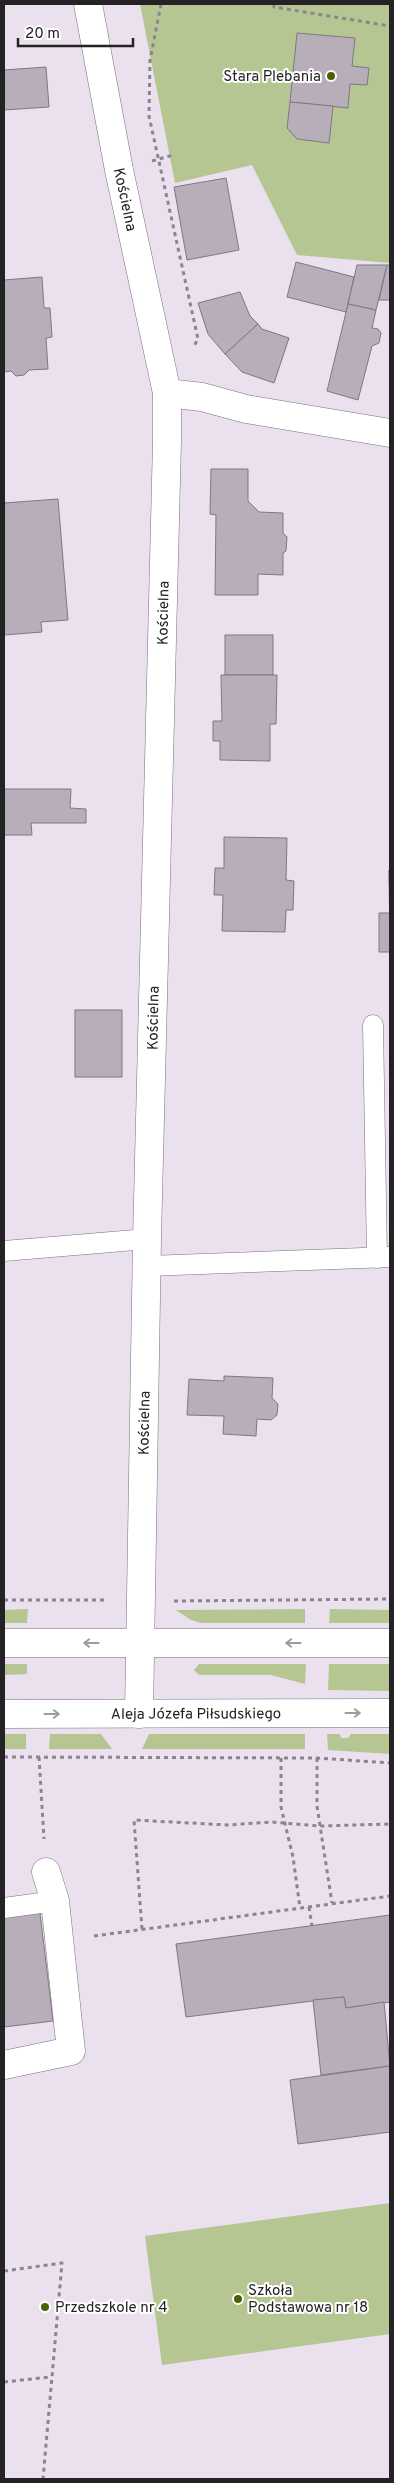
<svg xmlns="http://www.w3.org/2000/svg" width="394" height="2483" font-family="Overpass,sans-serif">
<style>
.green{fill:#b6c692}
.building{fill:#b7aeba;stroke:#7f7782}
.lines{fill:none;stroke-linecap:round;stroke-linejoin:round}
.lane-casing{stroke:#79707b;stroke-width:21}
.street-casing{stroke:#79707b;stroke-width:29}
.secondary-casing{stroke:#79707b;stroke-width:29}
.path{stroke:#8b848d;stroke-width:3;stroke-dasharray:4 4;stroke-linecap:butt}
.lane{stroke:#fff;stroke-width:20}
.street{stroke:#fff;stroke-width:28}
.secondary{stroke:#fff;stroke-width:28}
.oneway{stroke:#9d9c9d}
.poi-dot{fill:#4e6004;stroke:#fff;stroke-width:2}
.labels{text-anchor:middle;stroke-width:4;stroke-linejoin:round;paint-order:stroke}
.poi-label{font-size:15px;fill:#252226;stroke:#fff;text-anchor:start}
.street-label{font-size:15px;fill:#252226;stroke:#fff}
</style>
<rect width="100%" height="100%" fill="#ebe1ee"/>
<g class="green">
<path d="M140,4H390V263L297,255L252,165L175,183Z"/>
<path d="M28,1609L27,1623H4V1610Z"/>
<path d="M305,1609V1623H201L191,1620L176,1610Z"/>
<path d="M330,1609L390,1610V1623H329Z"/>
<path d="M4,1664H27V1674L4,1675Z"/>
<path d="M199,1664H306L305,1684L271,1675H199L194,1670Z"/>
<path d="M329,1664H390V1691L328,1690Z"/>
<rect x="4" y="1734" width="22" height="15"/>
<path d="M50,1734H101L112,1749H49Z"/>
<path d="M149,1734H305V1749H142Z"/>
<path d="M327,1734H340L341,1738H348L351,1734H390V1754L328,1750Z"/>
<path d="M390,2203V2334L162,2365L145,2236Z"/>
</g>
<g class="building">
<path d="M297,33L355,38L352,66L369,68L367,85L350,84L348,108L290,102Z"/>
<path d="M46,67L49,107L4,110V70Z"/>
<path d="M290,102L333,106L329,143L297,139L287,128Z"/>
<path d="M226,178L239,250L187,260L174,187Z"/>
<path d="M296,262L354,277L346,312L287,297Z"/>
<path d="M357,265H387L376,310L348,304Z"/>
<path d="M387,265H390V300H379Z"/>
<path d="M42,277L44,308H50L52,337L46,338L48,369L29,370L24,375L16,376L11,371L4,372V280Z"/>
<path d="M240,292L250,316L258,324L225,354L208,334L198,303Z"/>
<path d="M348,304L376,310L372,328L378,329L381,333L379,343L372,346L358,400L327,391Z"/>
<path d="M258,324L262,329L289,338L274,383L242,372L225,354Z"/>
<path d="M211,469H248V501L259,512L283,513V533L287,537L286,551L283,553V575L258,574V595H215L216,515L210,514Z"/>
<path d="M58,499L68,620L41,622L42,632L4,635V503Z"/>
<rect x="225" y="635" width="48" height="40"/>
<path d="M221,675H277L276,724H270V761L220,760V741H213V721H222Z"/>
<path d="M4,789H71L70,808L86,809V823H31L32,835H4Z"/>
<path d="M224,837L287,838L286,880L294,881L293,910H286L285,932L222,931L223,895H214L215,868H224Z"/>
<path d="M389,870L390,952H379V913H390Z"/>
<rect x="75" y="1010" width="47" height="67"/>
<path d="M224,1376L273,1378L272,1398L278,1404L277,1415L271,1420L257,1419L256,1436L223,1434L224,1416L187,1415L189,1379L224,1381Z"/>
<path d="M40,1913L53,2021L4,2027V1917Z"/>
<path d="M390,1915V2002L346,2008L344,1997L186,2017L176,1944Z"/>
<path d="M344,1997L346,2008L384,2002L390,2066L321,2075L313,2000Z"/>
<path d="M390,2066V2132L298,2144L290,2080Z"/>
</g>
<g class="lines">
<defs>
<g id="lane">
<path d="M373,1025L377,1258"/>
<path d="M4,1251L147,1239"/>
<path d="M147,1266L390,1257"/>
<path d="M4,1908L55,1901"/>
</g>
<g id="street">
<path id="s1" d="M88,4L119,170L167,393V441L147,1239L139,1714"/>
<path d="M167,393L202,397L246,409L390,433"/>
<path d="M4,2065L71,2051L55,1901L46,1872"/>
</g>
<g id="secondary">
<path d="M4,1643H390"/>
<path id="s2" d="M4,1714L390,1713"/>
</g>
</defs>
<use href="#lane" class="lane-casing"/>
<use href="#street" class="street-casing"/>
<use href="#secondary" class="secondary-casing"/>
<g class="path">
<path d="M161,4L150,60L149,116L198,339L193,348"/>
<path d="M274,4V7L390,26"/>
<path d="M152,161L173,155"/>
<path d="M4,1600H108"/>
<path d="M174,1601L390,1599"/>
<path d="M4,1757L317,1758L390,1763"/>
<path d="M39,1757L44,1839"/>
<path d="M281,1758V1807L293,1857L300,1908"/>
<path d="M317,1758V1806L332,1903"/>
<path d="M309,1907L312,1926"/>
<path d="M142,1929L134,1820L228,1825L271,1822L320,1826L390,1824"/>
<path d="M94,1936L390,1896"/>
<path d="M4,2271L62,2263L43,2479"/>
<path d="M4,2382L50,2377"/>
</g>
<use href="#lane" class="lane"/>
<use href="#street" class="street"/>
<use href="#secondary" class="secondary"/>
</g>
<defs><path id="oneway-shaft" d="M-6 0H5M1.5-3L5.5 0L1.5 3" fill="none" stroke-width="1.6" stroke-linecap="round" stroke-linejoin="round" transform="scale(1.25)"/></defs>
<g class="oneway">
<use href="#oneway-shaft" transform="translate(91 1643) rotate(-180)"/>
<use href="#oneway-shaft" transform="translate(293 1643) rotate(-180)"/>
<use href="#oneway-shaft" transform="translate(353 1713)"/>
<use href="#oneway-shaft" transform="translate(52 1714)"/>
</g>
<g class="poi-dot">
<circle cx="331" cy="76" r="5"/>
<circle cx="238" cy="2299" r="5"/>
<circle cx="45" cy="2307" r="5"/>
</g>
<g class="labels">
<g class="poi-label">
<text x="321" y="81" text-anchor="end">Stara Plebania</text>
<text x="248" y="2295">Szkoła<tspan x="248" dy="17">Podstawowa nr 18</tspan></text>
<text x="55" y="2312">Przedszkole nr 4</text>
</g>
<g class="street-label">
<text dy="5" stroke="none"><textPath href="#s1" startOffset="199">Kościelna</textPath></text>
<text transform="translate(163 613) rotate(-89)" y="5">Kościelna</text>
<text transform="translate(153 1018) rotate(-89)" y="5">Kościelna</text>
<text transform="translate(144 1423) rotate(-89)" y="5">Kościelna</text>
<text dy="5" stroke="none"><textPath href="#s2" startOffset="192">Aleja Józefa Piłsudskiego</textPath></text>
</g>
</g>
<rect width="394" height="2483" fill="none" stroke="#252226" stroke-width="10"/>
<path d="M18 38v8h115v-8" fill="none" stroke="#252226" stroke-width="2.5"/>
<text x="25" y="38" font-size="15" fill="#252226" stroke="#ffffff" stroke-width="4" paint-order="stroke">20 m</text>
</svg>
